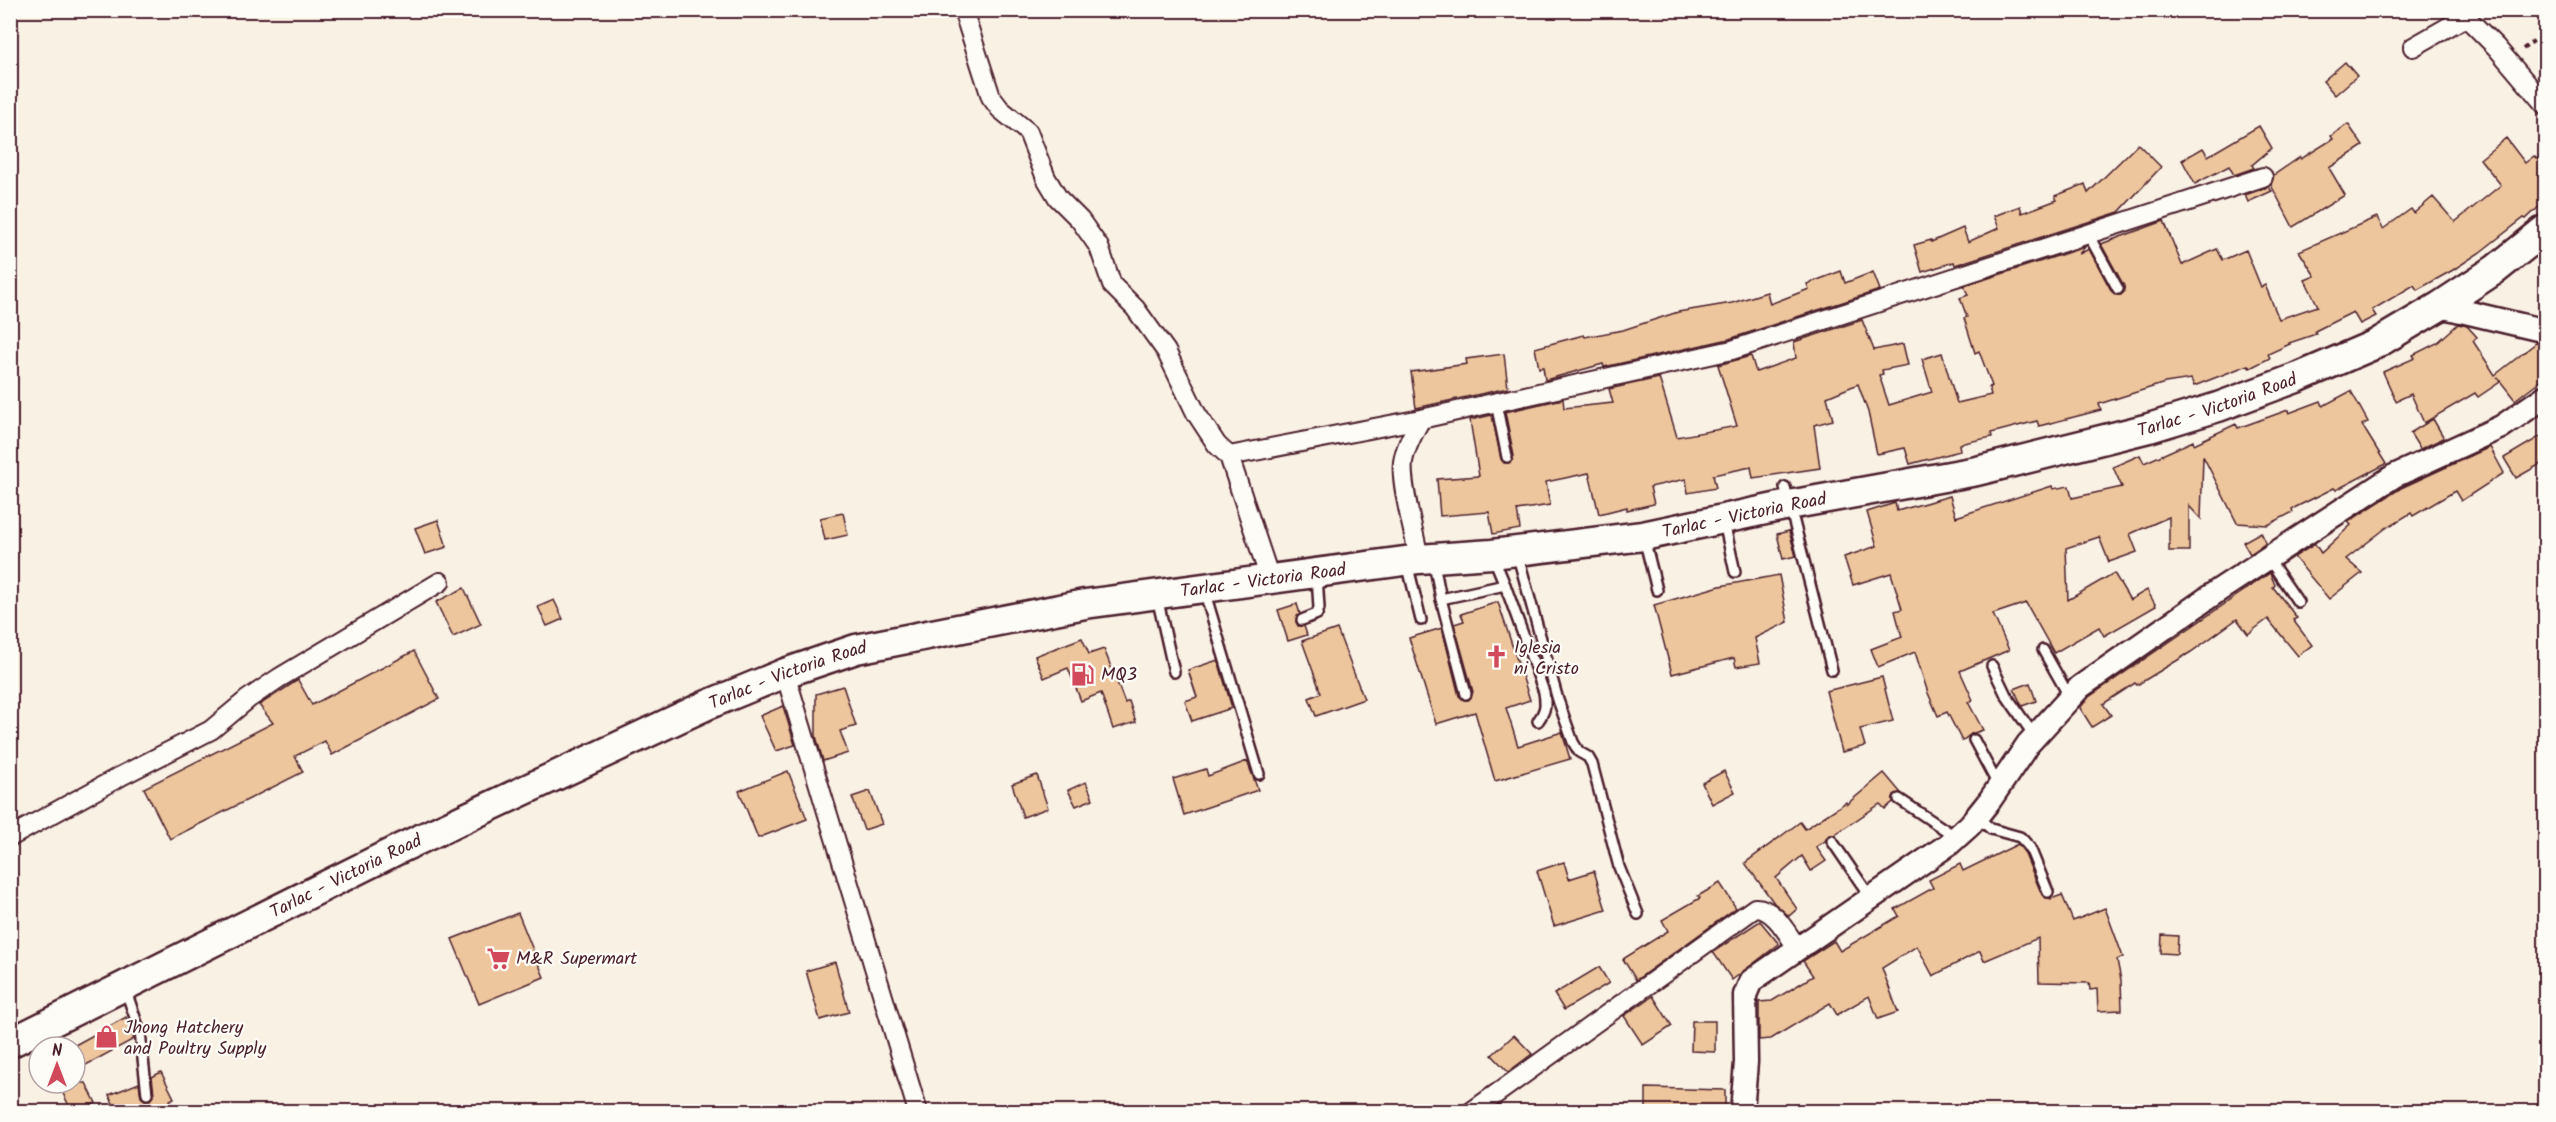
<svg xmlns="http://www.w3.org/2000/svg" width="2556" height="1122" font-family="Kalam,sans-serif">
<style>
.building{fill:#edc69d;stroke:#4a1f2b;stroke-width:1.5}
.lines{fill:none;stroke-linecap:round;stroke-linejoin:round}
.service-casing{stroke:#4a1f2b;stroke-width:14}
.minor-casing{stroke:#4a1f2b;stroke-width:22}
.tertiary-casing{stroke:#4a1f2b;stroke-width:27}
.primary-casing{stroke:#4a1f2b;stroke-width:33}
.path{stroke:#4a1f2b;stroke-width:4;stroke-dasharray:4.5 4.5;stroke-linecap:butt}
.service{stroke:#fdfcf7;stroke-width:9}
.minor{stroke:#fdfcf7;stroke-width:18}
.tertiary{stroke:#fdfcf7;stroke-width:22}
.primary{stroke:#fdfcf7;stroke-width:28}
.labels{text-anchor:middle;stroke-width:4.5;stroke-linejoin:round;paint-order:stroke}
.street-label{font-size:18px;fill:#4a1f2b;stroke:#fdfcf7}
.poi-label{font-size:18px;fill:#4a1f2b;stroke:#fdfcf7;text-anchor:start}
</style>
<rect width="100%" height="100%" fill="#faf1e5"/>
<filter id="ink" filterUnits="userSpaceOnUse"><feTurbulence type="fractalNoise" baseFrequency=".0167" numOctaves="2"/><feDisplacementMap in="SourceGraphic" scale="12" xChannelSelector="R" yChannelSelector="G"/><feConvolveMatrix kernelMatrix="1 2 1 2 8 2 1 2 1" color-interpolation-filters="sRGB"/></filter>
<g filter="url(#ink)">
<g class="building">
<path d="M2345,62L2357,76L2335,95L2323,81Z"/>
<path d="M2348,124L2363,146L2329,168L2345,195L2293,227L2271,185L2274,175L2300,157L2301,159L2333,139L2331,136Z"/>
<path d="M2259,126L2272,148L2252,165L2254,168L2234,175L2229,166L2195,184L2182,160L2203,148L2208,156Z"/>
<path d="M2506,138L2525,163L2534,156L2537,159L2546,152V200L2526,219L2524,218L2479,253L2453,270L2417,290L2414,285L2372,310L2376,316L2360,324L2353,312L2315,331L2316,334L2289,343L2290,344L2268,354L2270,358L2250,368L2248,365L2194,386L2191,379L2165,383L2099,404L2101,410L2039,426L2037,421L1991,433L1992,437L1959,444L1960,451L1910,464L1905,448L1877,454L1868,412L1858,384L1827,397L1833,420L1814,425L1820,468L1753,478L1751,467L1713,475L1716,488L1688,493L1686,479L1650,487L1654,504L1627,510V507L1599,514L1589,473L1546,482L1550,505L1517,510L1520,529L1493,534L1489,512L1440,516L1437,479L1479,476L1470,420L1492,415L1501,459L1504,463H1509L1514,456L1505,412L1563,399L1564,408L1613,403L1609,389L1659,378L1677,437L1737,426L1718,365L1751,356L1756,372L1796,358L1794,342L1862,320L1874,350L1903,344L1908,365L1882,370L1883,374L1879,375L1889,405L1932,392L1922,359L1942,353L1957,403L1991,395L1989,387L1992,386L1979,351L1975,353L1964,318L1967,317L1960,298L1968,295L1964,286L2085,247L2079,254L2089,249L2112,292L2121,295L2124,292V286L2101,244L2164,221L2182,265L2217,249L2223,260L2246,250L2261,287L2265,285L2279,319L2318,306L2305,280L2315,276L2299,251L2377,217L2383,229L2411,209L2414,213L2433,197L2455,222L2501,185L2480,159Z"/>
<path d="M2138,144L2161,167L2119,212L1955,265L1954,262L1922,272L1914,245L1931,240V242L1963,228L1968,242L1999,228L1994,216L2020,206L2022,213L2057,200L2055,196L2085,184L2088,193Z"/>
<path d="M2268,187L2272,191L2248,202L2245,195Z"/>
<path d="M1841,271L1845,283L1873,272L1880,290L1729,339L1604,367L1603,364L1545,380L1543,367L1539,368L1535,348L1584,335L1585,337L1623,330L1678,312L1732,303L1767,292L1770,304L1809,289L1807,284Z"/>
<path d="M2458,324L2467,326L2477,337L2473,341L2495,375L2536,343L2546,344V376L2515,400L2497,377L2500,382L2478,397L2475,393L2424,423L2411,394L2396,401L2383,372L2415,358L2413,355L2437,343Z"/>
<path d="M1504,354L1508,388L1416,408L1411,372L1467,364L1466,359Z"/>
<path d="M2351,391L2368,422L2362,425L2386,464L2336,490L2334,488L2292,509L2293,512L2268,525L2237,523L2203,456L2201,519L2189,506V551H2169V517L2130,534L2137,552L2109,562L2099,537L2066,548L2068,600L2114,573L2130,600L2147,590L2156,606L2104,636L2099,627L2054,653L2026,603L1993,614L2009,650L1960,671L1973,700L1968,702L1983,730L1971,734L1962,741L1947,712L1938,716L1928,693L1915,652L1878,667L1871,649L1902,637L1895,611L1902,609L1891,573L1853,585L1844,557L1877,546L1867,512L1895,503L1897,511L1950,496L1956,517L2052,486L2053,489L2069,486L2072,498L2122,487L2113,467L2140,455L2144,463L2193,441L2194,444L2236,424L2238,428L2288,410L2289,413L2321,401L2323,406Z"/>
<path d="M2433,419L2444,438L2420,449L2410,433Z"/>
<path d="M2546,433V461L2516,478L2504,458Z"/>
<path d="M2490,447L2504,473L2461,501L2455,491L2413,516L2411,513L2386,528L2346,559L2362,573L2329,599L2294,557L2315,544L2321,553L2351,525L2348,522L2401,488Z"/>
<path d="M843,513L848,535L825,540L820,518Z"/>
<path d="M438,520L447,547L425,554L415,528Z"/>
<path d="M1789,531L1796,556L1783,559L1777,534Z"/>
<path d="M2261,532L2266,543L2250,554L2243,542Z"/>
<path d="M2270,573L2275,585L2273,587L2297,618L2293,620L2312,645L2298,656L2268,619L2248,634L2237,619L2191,652L2137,685L2135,683L2103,704L2111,715L2092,727L2080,708L2089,697Z"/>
<path d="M1779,575L1788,622L1755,638L1760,663L1736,667L1734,658L1672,674L1654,605L1720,586Z"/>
<path d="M464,588L481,624L453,637L436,602Z"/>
<path d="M554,600L563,619L547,626L538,607Z"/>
<path d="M1498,602L1530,700L1506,708L1518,746L1562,732L1570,759L1495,781L1475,712L1436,724L1409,638L1442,628L1459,696L1464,700H1468L1473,692L1454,624L1464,621L1461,614Z"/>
<path d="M1297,604L1300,614L1296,622L1298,626H1304L1307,635L1288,641L1278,610Z"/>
<path d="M1337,629L1364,699L1316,716L1309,698L1321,693L1302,641Z"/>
<path d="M1082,638L1089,654L1104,649L1125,703L1129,701L1136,722L1113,729L1101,693L1081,701L1068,668L1044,678L1035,656Z"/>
<path d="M414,651L439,699L332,755L325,741L295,756L303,772L170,839L144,788L273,723L259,705L298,680L312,705Z"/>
<path d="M1218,660L1232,708L1192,721L1185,701L1197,697L1188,670Z"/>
<path d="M1882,677L1893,721L1860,729L1865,746L1842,752L1826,691Z"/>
<path d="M2030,683L2036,701L2022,706L2014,689Z"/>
<path d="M843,686L856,726L840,731L848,753L823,761L816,736V694Z"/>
<path d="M783,706L795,745L776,751L760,716Z"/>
<path d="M1247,761L1258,790L1184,815L1173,779L1206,769L1208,776Z"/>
<path d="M788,771L807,819L758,838L739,791Z"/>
<path d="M1724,771L1735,792L1712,804L1702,783Z"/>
<path d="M1884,773L1901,793L1894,795L1893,802L1885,809L1880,804L1834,835L1828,836L1825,841L1816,847L1826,861L1811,871L1802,856L1776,878L1797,909L1789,916L1774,903L1745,863L1800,822L1805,829L1846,802L1847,804Z"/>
<path d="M1037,775L1048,808L1023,817L1012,784Z"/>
<path d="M1086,782L1093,799L1076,806L1068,790Z"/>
<path d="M870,791L882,824L864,830L852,797Z"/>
<path d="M2018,844L2024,852L2042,895L2051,899L2062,895L2073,921L2105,908L2123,957L2117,960L2121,980L2122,1010L2098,1011L2097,989L2090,990L2089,983L2039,982L2038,938L1984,961L1980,951L1933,976L1917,946L1882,968L1898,1012L1878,1019L1869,996L1837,1015L1830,1003L1771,1039L1759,1040V1002L1772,1001L1813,976L1803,961L1834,941L1840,951L1899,916L1895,909L1933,888L1929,880L1960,864L1963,871Z"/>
<path d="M1564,862L1569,879L1594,871L1606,910L1554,926L1537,871Z"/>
<path d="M1720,883L1736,908L1636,980L1623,959L1668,931L1662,920L1700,898L1698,896Z"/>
<path d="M518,913L544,977L479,1004L452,939Z"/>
<path d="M1760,921L1779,944L1732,980L1713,952Z"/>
<path d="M2162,935L2178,936L2177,954L2161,953Z"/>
<path d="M835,962L849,1012L820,1020L806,971Z"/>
<path d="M1599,967L1609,983L1564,1010L1554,994Z"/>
<path d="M1653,996L1672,1026L1643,1045L1624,1016Z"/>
<path d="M126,1017L134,1039L75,1071V1045Z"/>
<path d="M1692,1021H1715V1052L1691,1051Z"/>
<path d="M1514,1035L1532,1054L1508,1072L1492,1055Z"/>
<path d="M161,1072L174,1098L170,1100L176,1112H117L109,1095L139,1083L141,1097L145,1100H150L154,1094L152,1077Z"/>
<path d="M58,1083H86L96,1103L79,1112H72Z"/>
<path d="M1646,1088L1725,1090V1112H1646Z"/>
</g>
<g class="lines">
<defs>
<g id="service">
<path d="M2088,234L2118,289"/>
<path d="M1496,403L1507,457"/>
<path d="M1785,487L1832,670"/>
<path d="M1724,522L1735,572"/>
<path d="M1644,538L1657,590"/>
<path d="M1517,553L1558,700L1573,742L1579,752L1588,757L1592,764L1619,867L1638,914"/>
<path d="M1493,556L1505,585L1544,692C1546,705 1546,710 1538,721"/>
<path d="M2268,558L2298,602"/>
<path d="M1407,563L1421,620"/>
<path d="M1434,563L1441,599L1466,694"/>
<path d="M1204,590L1259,774"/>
<path d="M1157,597L1174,672"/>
<path d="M1441,599L1505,585"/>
<path d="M1302,620L1317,614L1319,608L1317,575"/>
<path d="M2043,650L2069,696"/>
<path d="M1992,666L2006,695L2035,737"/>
<path d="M1974,740L1998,785"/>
<path d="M1899,799L1956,837"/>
<path d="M1976,816L1991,829L2020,837L2024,841L2030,848L2048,892"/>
<path d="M1832,841L1871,898"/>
<path d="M125,988L140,1032L147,1094"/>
</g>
<g id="minor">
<path d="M963,10L991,97L1000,109L1028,132L1046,178L1058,198L1080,220L1099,247L1112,285L1135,308L1166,351L1196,413L1217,445L1229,456"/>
<path d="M2413,47L2462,19H2468L2496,47L2546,106"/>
<path d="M1419,559C1415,535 1400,484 1403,462C1405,447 1414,432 1421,419"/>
<path d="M1270,579L1229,456L1421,419L1732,350L2263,177"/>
<path d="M785,673L918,1112"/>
<path d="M10,837L121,776L211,730L248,699L279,678L440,582"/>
<path d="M1471,1112L1755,908C1774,907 1788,935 1798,949"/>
</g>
<g id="tertiary">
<path d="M2440,306L2546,331"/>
<path d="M1742,1112L1746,1062L1745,995L1751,981L1949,844L1970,825L1990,800L2028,744L2080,687L2219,590L2394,476L2501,427L2546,396"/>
</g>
<g id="primary">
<path id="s1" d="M10,1043L399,849L707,705L785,673L856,649L1085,604L1419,559L1492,554L1643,536L1789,505L1977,471L2149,428L2218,407L2299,377L2376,344L2440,306L2496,269L2546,229"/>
</g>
</defs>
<use href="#service" class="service-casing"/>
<use href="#minor" class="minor-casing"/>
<use href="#tertiary" class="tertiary-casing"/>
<use href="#primary" class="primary-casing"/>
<path class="path" d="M2523,49L2540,36"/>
<use href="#service" class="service"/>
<use href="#minor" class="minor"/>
<use href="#tertiary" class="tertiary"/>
<use href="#primary" class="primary"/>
</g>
</g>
<defs>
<symbol id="church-bare" viewBox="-9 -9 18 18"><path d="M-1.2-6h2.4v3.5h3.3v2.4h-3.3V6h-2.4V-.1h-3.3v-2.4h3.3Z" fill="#d1495b" stroke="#fdfcf7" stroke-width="2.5" paint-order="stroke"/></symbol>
<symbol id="fuel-bare" viewBox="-9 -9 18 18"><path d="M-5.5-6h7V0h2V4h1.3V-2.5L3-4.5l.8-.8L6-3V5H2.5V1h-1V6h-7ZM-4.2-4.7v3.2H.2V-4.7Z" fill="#d1495b" stroke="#fdfcf7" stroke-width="2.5" paint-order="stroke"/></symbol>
<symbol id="supermarket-bare" viewBox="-9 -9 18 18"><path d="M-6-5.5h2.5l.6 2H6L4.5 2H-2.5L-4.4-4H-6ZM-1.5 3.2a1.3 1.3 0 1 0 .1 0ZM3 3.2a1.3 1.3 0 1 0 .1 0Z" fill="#d1495b" stroke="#fdfcf7" stroke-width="2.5" paint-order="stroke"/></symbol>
<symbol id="shop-bare" viewBox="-9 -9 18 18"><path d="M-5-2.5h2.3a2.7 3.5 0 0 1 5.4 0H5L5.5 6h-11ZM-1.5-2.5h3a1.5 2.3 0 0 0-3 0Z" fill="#d1495b" stroke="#fdfcf7" stroke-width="2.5" paint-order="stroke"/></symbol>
</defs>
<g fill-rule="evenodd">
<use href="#church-bare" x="1480" y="640" width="33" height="33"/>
<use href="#fuel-bare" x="1066" y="658" width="33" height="33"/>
<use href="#supermarket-bare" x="482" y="942" width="33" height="33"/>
<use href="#shop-bare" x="90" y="1020" width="33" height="33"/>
</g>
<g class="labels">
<g class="street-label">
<text dy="6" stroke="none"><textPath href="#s1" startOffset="2319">Tarlac - Victoria Road</textPath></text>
<text dy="6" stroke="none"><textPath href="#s1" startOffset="1833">Tarlac - Victoria Road</textPath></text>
<text dy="6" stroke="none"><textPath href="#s1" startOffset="1347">Tarlac - Victoria Road</textPath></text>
<text dy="6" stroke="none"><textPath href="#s1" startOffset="861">Tarlac - Victoria Road</textPath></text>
<text dy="6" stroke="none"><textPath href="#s1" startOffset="375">Tarlac - Victoria Road</textPath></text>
</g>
<g class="poi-label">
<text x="1514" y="653">Iglesia<tspan x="1514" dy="21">ni Cristo</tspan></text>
<text x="1101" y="680">MQ3</text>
<text x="516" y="964">M&amp;R Supermart</text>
<text x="124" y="1033">Jhong Hatchery<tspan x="124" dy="21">and Poultry Supply</tspan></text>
</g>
</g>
<rect width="2556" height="1122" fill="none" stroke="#fdfcf7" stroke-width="36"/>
<rect x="18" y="18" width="2520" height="1086" fill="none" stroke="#4a1f2b" stroke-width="2" filter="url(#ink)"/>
<g transform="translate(57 1065)"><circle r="28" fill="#fdfcf7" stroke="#b5a4a5" stroke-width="1.5"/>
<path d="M0-4.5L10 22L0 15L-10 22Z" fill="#d1495b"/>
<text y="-9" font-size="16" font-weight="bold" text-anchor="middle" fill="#4a1f2b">N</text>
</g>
</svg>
